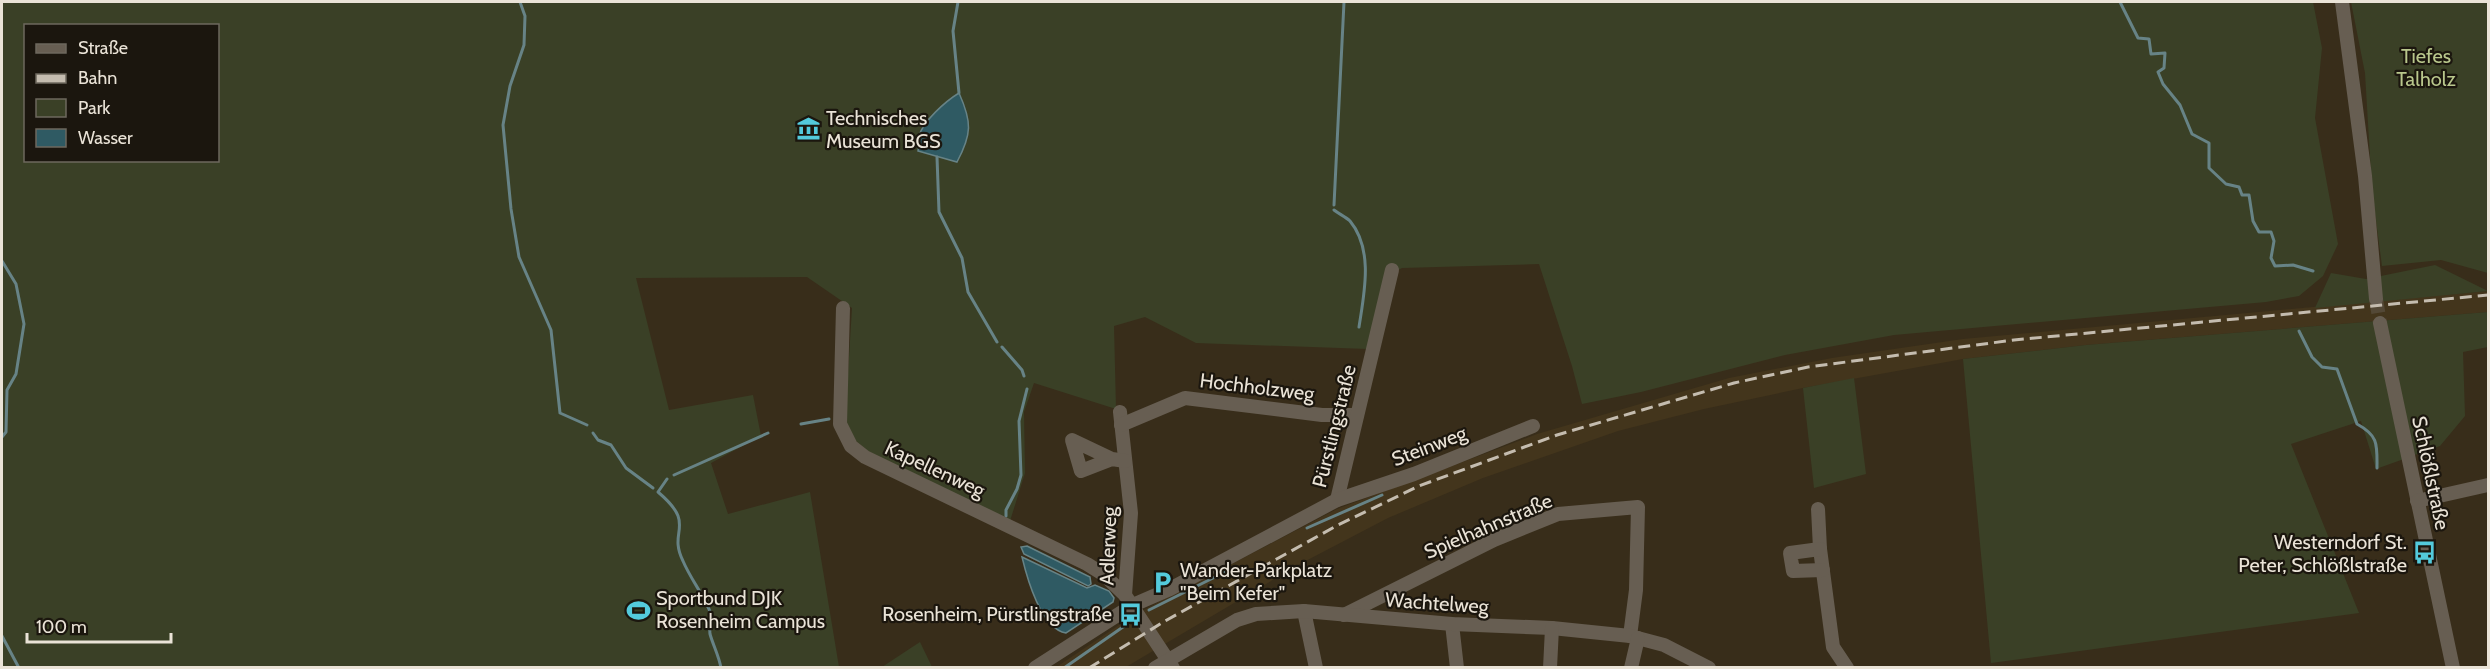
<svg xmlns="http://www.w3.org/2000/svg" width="2490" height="669" font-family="Cabin,sans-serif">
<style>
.built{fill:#43351c}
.green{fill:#3a4026;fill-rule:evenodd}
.water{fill:#2f5a63;stroke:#678386;stroke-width:1.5}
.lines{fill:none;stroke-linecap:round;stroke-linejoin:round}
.stream{stroke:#678386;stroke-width:3}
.minor-tunnel{stroke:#534836;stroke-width:14;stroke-dasharray:14 7;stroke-linecap:butt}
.minor{stroke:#675e52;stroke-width:14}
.rail{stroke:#c4bcaf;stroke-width:3;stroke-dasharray:12 6;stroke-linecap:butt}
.labels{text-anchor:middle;stroke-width:4.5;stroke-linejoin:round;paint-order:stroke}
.park-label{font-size:20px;fill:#b9c78c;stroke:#1b160e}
.poi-label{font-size:20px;fill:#eae3d7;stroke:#1b160e;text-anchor:start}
.street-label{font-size:20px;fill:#eae3d7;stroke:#1b160e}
</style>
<rect width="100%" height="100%" fill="#382d1a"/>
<path class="built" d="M2488,291V312L2086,345L1963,359L1803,388L1704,409L1618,431L1483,478L1388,518L1298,565L1126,667L1055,668L1134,615L1337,509L1537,434L1729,378L1832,358L1963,339Z"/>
<g class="green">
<path d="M2,2H2313L2322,48L2315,118L2338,244L2323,276L2299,296L2266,302L1894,335L1785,355L1641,392L1582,404L1572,366L1539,264L1402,268L1385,277L1368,349L1196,343L1145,317L1114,326L1116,409L1034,383L1024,412L1025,473L1010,521L868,451L856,441L845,423L852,308L807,277L636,278L669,410L753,395L761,436L711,463L728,514L810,492L839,667H2ZM26,26H218V160H26Z"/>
<path d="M2351,2H2488V273L2441,260L2382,266L2372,190L2365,73Z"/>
<path d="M2435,265L2488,291L2315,308L2331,273L2366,279Z"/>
<path d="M2488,312V347L2463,352L2465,416L2440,446L2376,469L2361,421L2291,444L2359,613L1991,663L1963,359L2086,345Z"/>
<path d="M1854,378L1866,474L1814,488L1803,388Z"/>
<path d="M920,642L932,667H882Z"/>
</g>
<g class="water">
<path d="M959,93C972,122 972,134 957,162L918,151C919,147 918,140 919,136C923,121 946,101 959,93Z"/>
<path d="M1027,546L1090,577L1091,584L1088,586L1024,554L1021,547Z"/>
<path d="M1022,557L1087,588L1095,585L1109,591L1114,598L1113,602L1066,633C1041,629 1027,578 1022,557Z"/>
</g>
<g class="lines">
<g class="stream">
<path d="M520,2L525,16L524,45L510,86L503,125L511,209L519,257L551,330L560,413L587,425"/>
<path d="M958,2L953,31L959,93"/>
<path d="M2120,2L2138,38L2149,39L2151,54L2165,53L2164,68L2158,72L2163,84L2180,105L2192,134L2209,143V168L2226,184L2239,187L2242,195H2249L2253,221L2259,232H2271L2274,241L2271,258L2275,266L2293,265L2313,271"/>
<path d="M937,157L939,212L962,258L968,292L997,342"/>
<path d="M1334,205L1344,2"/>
<path d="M1334,210C1339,214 1346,217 1350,221C1374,250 1364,294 1359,327"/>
<path d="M2,261L16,284L24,324L16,374L7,390L6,432L2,437"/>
<path d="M2299,331L2312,357L2322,367L2337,369L2357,424C2379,436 2377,445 2377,468"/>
<path d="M1002,347L1022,370L1024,376"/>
<path d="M801,424L829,419"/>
<path d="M593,433L598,440L611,445L626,468L653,488"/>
<path d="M674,475L768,433"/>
<path d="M667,479L658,492C698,526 667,529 683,561C691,580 704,595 711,614C712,621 709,628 710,634C713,645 719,656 721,668"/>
<path d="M1006,516V510L1017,489L1021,475L1019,421L1027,389"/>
<path d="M1307,528L1382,495"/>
<path d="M1149,610L1233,568"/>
<path d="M2,636L19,668"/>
<path d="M1064,668L1133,620"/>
</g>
<path class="minor-tunnel" d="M2376,299L2380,323"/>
<g class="minor">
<path d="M2342,2L2365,176L2376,299"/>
<path d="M843,308L840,424L851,446L865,457L1087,564L1103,574L1125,595"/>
<path d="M2380,323L2453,668"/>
<path d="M1120,412L1131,513L1125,595L1173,668"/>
<path d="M1121,425L1185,398L1322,415H1357"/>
<path d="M1112,459L1072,440L1081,471L1112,459L1125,461"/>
<path d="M1337,500L1392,270"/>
<path d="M2417,501L2488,485"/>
<path d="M1818,509L1820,549L1833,647L1847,668"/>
<path d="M1820,549L1790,553L1793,571L1823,570"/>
<path d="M1304,611L1316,668"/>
<path d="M1344,615L1494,540L1558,514L1638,507L1636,590L1630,636"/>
<path d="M1452,624L1457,668"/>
<path d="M1035,668L1133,605L1170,589L1337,500L1414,474L1533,426"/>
<path d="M1155,668L1237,620L1256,614L1304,611L1452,624L1552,628L1630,636L1664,645L1709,668"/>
<path d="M1550,668L1552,628"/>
<path d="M1631,668L1638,638"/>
</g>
<path class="rail" d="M1089,668L1165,621L1338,525L1419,486L1557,435L1734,383L1808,367L2014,340L2488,295"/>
</g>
<defs>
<symbol id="museum-bare" viewBox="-9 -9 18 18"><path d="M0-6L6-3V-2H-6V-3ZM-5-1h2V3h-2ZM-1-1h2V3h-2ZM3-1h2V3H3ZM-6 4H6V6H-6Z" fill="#53cadc" stroke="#1b160e" stroke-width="2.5" paint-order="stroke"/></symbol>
<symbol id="bus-bare" viewBox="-9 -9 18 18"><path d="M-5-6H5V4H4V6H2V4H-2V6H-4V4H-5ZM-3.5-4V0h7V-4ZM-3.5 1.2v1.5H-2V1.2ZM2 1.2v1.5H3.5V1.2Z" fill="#53cadc" stroke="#1b160e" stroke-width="2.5" paint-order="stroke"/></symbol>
<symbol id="parking-bare" viewBox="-9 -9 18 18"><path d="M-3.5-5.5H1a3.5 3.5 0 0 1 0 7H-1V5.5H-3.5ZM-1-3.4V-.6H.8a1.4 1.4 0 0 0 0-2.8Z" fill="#53cadc" stroke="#1b160e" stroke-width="2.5" paint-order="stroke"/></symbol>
<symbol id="stadium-bare" viewBox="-9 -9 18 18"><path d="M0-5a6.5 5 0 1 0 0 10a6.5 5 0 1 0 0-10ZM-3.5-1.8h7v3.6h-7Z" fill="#53cadc" stroke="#1b160e" stroke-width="2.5" paint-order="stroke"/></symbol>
</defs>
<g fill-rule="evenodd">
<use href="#museum-bare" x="792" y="112" width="33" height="33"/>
<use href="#bus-bare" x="2408" y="536" width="33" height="33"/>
<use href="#parking-bare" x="1146" y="566" width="33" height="33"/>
<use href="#stadium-bare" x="622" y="594" width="33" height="33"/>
<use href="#bus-bare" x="1114" y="598" width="33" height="33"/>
</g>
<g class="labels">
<g class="park-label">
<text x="2426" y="63">Tiefes<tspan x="2426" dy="23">Talholz</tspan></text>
</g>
<g class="poi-label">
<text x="826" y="125">Technisches<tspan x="826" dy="23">Museum BGS</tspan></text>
<text x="2407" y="549" text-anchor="end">Westerndorf St.<tspan x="2407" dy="23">Peter, Schlößlstraße</tspan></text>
<text x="1180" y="577">Wander-Parkplatz<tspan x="1180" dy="23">"Beim Kefer"</tspan></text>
<text x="656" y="605">Sportbund DJK<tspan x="656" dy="23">Rosenheim Campus</tspan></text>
<text x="1112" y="621" text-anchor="end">Rosenheim, Pürstlingstraße</text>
</g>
<g class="street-label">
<text transform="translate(1257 387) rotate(7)" y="7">Hochholzweg</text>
<text transform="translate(1334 426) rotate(-76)" y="7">Pürstlingstraße</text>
<text transform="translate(1429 446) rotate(-21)" y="7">Steinweg</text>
<text transform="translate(935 469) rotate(25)" y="7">Kapellenweg</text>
<text transform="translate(2431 473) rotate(78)" y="7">Schlößlstraße</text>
<text transform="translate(1488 526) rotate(-23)" y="7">Spielhahnstraße</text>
<text transform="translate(1108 546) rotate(-88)" y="7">Adlerweg</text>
<text transform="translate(1437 603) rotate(4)" y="7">Wachtelweg</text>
</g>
</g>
<rect width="2490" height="669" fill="none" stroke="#eae3d7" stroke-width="6"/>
<rect x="24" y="24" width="195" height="138" fill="#1b160e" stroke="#6e685e" stroke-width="1.5"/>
<rect x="36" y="44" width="30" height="9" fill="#675e52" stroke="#6e685e" stroke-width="1.5"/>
<text x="78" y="54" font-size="18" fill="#eae3d7">Straße</text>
<rect x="36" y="74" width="30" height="9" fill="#c4bcaf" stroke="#6e685e" stroke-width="1.5"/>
<text x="78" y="84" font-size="18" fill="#eae3d7">Bahn</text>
<rect x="36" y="99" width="30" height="18" fill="#3a4026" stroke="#6e685e" stroke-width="1.5"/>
<text x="78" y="114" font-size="18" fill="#eae3d7">Park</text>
<rect x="36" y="129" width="30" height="18" fill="#2f5a63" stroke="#6e685e" stroke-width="1.5"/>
<text x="78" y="144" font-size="18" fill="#eae3d7">Wasser</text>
<path d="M27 633v9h144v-9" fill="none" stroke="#eae3d7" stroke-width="3"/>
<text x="36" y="633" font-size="18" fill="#eae3d7" stroke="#1b160e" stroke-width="4.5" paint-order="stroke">100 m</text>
</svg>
